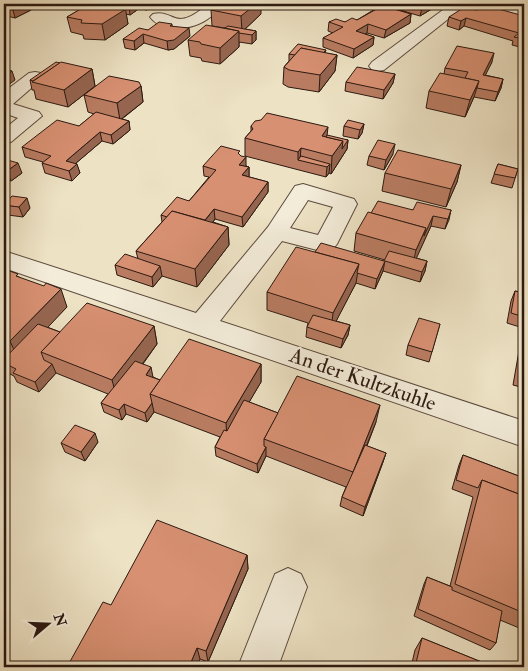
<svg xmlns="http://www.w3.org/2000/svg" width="528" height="671" font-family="'IM FELL Double Pica',serif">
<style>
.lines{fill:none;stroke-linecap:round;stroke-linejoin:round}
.minor-casing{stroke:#5c4b3e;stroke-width:2}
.minor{fill:#f3ecd9;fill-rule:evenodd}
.wall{fill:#b97c62;stroke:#2c1911}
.shaded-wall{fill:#966550;stroke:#2c1911}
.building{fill:#d79072;stroke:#2c1911}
.labels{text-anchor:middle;stroke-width:4.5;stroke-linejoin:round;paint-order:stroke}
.street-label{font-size:21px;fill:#2c1911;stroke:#f3ecd9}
</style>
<rect width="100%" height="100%" fill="#ede2c4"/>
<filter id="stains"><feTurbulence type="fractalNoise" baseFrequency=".004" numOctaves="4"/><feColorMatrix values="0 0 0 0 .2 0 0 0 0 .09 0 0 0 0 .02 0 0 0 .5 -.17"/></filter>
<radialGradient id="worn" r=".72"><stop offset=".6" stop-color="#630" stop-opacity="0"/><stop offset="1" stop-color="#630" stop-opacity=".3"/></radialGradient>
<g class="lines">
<defs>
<g id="minor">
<path d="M200,4H214L217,10C205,28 165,37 150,17L153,14C174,9 173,31 202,9Z"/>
<path d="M451,4H467L384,70L378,71L372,70L369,66L372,62Z"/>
<path d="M472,4H495L524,11V20L474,7Z"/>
<path d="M35,72L41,73L44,77L13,104L39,112L42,116L11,142L4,144V129L18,118L4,113V92L29,73Z"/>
<path d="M303,184L354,199L357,204L337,244L333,249L325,252L282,241L220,321L524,421V447L4,268V251L196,313L268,227L295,186ZM308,200L333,207L318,235L290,228Z"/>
<path d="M288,568L301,574L307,587L278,667H238L275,574Z"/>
</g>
</defs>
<use href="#minor" class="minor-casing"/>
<use href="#minor" class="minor"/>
</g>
<g class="wall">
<path d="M4,4L31,10L15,18L7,16Z"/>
<path d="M73,4H161L146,10L137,7V10L130,15L126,14L128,24L105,40L84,39L83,35L71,32L67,17L79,10L74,9Z"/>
<path d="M373,4H440L420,16L403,11L411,14L410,23L384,38L367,33L365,34L374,37L373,45L353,58L323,47V38L333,33L328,31L329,22H345L357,20L375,9L376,8L373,7Z"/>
<path d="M211,10L261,14L245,29L256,31V40L252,44L239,42V47L220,64L202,61L201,58L190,56L188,40L225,28L212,26Z"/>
<path d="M477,10L524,16V48L512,45L513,41L464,26L459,30L447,26L449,17Z"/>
<path d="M172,24V26L190,36L174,49L168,50L144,43L135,50L125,48L123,39L148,30Z"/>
<path d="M326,50L325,53L337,55L335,71L319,92L288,87L283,84L284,67L289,61V54Z"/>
<path d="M492,62L485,75L503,79L501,88L495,101L474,97L465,117L426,108L429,91L444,74L445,68Z"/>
<path d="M92,69L95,86L68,107L36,99L34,90H32L30,80Z"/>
<path d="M395,74L393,83L383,99L345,91L346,82Z"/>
<path d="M141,86L143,102L122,119L129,121L130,130L113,144L102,141L76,163L80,173L72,181L45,173L42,163L43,162L25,157L22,147L79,126L94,114L88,112L84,95Z"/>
<path d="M364,124L362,133L358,139L343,136L344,126Z"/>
<path d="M251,126L348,140L347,149L331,174L329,173L326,177L245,156V138L251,131Z"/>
<path d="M393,154L384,170L367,165L369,156Z"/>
<path d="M240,155L246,166L249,167V177L268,182V192L243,227L215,219L213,222L228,227L229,245L197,287L162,276L153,287L117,275L115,265L138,259L136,251L162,222L161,215L189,201L209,177L204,176L203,166Z"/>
<path d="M4,159L22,173L11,181L4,179Z"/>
<path d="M498,164L518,169L512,188L491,183Z"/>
<path d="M461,165L457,182L446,207L382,191L385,173Z"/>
<path d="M4,205L30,208L23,217L8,215Z"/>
<path d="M413,210H451L445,229L431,226L416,258L427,261L425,271L420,282L383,271L375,289L356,283L336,321L350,325L348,335L341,348L306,337L307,327L308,323L267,310V292L315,252L384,261L385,260L354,251L356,233L371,213Z"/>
<path d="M524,230V247L520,246Z"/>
<path d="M4,269L19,277L67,307L47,327L60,332L154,326L157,344L143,364L153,377L160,380L261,364V382L249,402L278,413L376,422L367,446L386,453L383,462L363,516L340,506L342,497L346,487L266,456L258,473L216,456L215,447L220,437L154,412L147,422L126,414L122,420L104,412L101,403L108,394L56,373L39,392L17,382L14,376L6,372L4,368V359L8,355L4,353Z"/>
<path d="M515,291L524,293V388L513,385L523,328L507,323L511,301Z"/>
<path d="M440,324L429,362L406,355L408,345Z"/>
<path d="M98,442L85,461L65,452L61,443Z"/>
<path d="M463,455L524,478V630L500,620L496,643L490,650L414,616L424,584L427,577L450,586L473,497L452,489L459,465Z"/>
<path d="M247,555L248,569L208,662L200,659L111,605Z"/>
<path d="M422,638L494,667H411L415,650Z"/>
</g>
<g class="shaded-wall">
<path d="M25,4H30L31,10L15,18L13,10Z"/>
<path d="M81,4H93L82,11Z"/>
<path d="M133,4H137V10L130,15L129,6Z"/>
<path d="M145,4H161L146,10Z"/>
<path d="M251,4H261V14L242,32L241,16Z"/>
<path d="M402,4H404L403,11L394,9Z"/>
<path d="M428,4H440L420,16L422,8Z"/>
<path d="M125,6L128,24L105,40L102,24L114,13Z"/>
<path d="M5,7L7,16L4,17V8Z"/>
<path d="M411,14L410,23L384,38L386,30Z"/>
<path d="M466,18L464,26L459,30L461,21Z"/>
<path d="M368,24L367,33L355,40L356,31Z"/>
<path d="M189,28L190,36L174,49L168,50L167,41Z"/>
<path d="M239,31V47L220,64V48Z"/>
<path d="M256,31V40L252,44V35Z"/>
<path d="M143,34L144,43L135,50L134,41Z"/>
<path d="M374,37L373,45L353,58L354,49Z"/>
<path d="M494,53L492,62L481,84L483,75Z"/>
<path d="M337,55L335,71L319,92L320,75Z"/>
<path d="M92,69L95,86L68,107L64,90Z"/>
<path d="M12,71L15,80L4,88V76Z"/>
<path d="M395,74L393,83L383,99L384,90Z"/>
<path d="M503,79L501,88L495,101L498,92Z"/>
<path d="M479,81L474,97L465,117L470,100Z"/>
<path d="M141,86L143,102L120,120L117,103Z"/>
<path d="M129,121L130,130L113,144L111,135Z"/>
<path d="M364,124L362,133L358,139L360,130Z"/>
<path d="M328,127L326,145L322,136Z"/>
<path d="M100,132L102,141L68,170L66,161Z"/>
<path d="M348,140L347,149L331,174L332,156L343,141Z"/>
<path d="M395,144L393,154L384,170L386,160Z"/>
<path d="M301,148L300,160H298V152Z"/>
<path d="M246,157V167L239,165Z"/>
<path d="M18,163L22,173L11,181L7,171Z"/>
<path d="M77,164L80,173L72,181L69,171Z"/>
<path d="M330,164L329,173L326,177L327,167Z"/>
<path d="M461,165L457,182L446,207L451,189Z"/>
<path d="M249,167V177L242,175Z"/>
<path d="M268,182V192L243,227L242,217Z"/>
<path d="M27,198L30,208L23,217L19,207Z"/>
<path d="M214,209L215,219L201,237L200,227Z"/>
<path d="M451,210L449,220L445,229L448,219Z"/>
<path d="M433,216L431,226L412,268L416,250L426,228Z"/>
<path d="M228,227L229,245L197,287L195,269Z"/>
<path d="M385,261L383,271L375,289L377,279Z"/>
<path d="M427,261L425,271L420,282L422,272Z"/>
<path d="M359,264L356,283L331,331L333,313Z"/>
<path d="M160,266L162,276L153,287L152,277Z"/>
<path d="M61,289L67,307L18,359L10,341Z"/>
<path d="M350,325L348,335L341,348L343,339Z"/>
<path d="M154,326L157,344L117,398L112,380Z"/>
<path d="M52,364L56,373L39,392L35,382Z"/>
<path d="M261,364V382L227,440L226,423Z"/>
<path d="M151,367L153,377L148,384L146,375Z"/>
<path d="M152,403L154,412L147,422L145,413Z"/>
<path d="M124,404L126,414L122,420L119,410Z"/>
<path d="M380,405L376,422L349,489L353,472Z"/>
<path d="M95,433L98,442L85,461L81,452Z"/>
<path d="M266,447V456L258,473L257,464Z"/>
<path d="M386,453L383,462L363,516L365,507Z"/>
<path d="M247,555L248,569L208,662L206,651Z"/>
<path d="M197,648L200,659L197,667H189Z"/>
</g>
<g class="building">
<path d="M4,4H25L13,10L5,7L4,8Z"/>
<path d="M89,4H101L126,9L102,24L81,23L82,20L67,17Z"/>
<path d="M101,4H133L129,6H125L121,8Z"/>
<path d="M219,4H256L241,16L211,10Z"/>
<path d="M376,4H402L394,9L411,14L386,30L368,24L356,31L374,37L354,49L323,38L343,27L329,22L336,19L345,22L352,18L357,20L382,6Z"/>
<path d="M407,4H428L422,8Z"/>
<path d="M484,5L524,16V39L514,37L519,33L466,18L461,21L449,17L463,8L477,10Z"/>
<path d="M159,22L172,24L170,26L189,28L174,40L167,41L143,34L134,41L123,39L139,28L148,30Z"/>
<path d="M206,25L239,31L220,48L201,44L200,42L188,40Z"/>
<path d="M228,26L256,31L252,35L239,33V31L225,28Z"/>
<path d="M298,44L326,50L323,53L301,48L295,55L289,54Z"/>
<path d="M457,46L494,53L483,75L503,79L498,92L477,88L479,81L465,78L468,72L445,68Z"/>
<path d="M301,48L337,55L320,75L289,70L284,67Z"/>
<path d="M56,62L60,63L33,81L30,80Z"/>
<path d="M61,62L92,69L64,90L32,82Z"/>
<path d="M357,67L395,74L384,90L346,82Z"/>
<path d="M4,69L12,71L4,76Z"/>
<path d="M440,73L479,81L470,100L429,91Z"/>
<path d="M109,76L139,82L141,86L117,103L84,95Z"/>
<path d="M96,112L129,121L111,135L100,132L66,161L77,164L69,171L42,163L51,156L22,147L57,120L79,126Z"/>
<path d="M267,113L328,127L322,136L343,141L332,156L301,148L298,152L245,138L253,129L251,126L255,121L261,120Z"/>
<path d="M348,120L364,124L360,130L344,126Z"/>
<path d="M327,135L348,140L342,149L343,141L326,137Z"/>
<path d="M378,140L395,144L386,160L369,156Z"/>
<path d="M221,146L240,151L238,153L241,156L246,157L239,165L249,167L242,175L268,182L242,217L214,209L205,220L172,211L167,217L161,215L177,197L189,201L216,170L203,166Z"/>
<path d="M398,150L461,165L451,189L385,173Z"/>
<path d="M301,156L330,164L327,167L298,160Z"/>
<path d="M4,159L18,163L7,171L4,170Z"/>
<path d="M498,164L518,169L515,178L494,174Z"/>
<path d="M12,196L27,198L19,207L4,205Z"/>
<path d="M378,201L413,210L417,202L451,210L448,219L433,216L424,236L426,228L371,213Z"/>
<path d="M172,211L228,227L195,269L136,251Z"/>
<path d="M368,212L426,228L416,250L356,233Z"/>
<path d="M321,243L384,261L389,251L427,261L422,272L385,261L377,279L357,273L359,264L315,252Z"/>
<path d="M296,247L359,264L333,313L267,292Z"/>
<path d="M125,254L160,266L152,277L115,265Z"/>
<path d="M4,269L18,274L16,276L44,286L46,283L61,289L10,341L4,339Z"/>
<path d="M515,291L524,293V317L511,313Z"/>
<path d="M87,303L154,326L112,380L41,352Z"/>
<path d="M313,315L350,325L343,339L307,327Z"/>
<path d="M419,318L440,324L432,352L408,345Z"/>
<path d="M38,324L60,332L41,352L44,360L52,364L35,382L13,373L16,369L4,363V359Z"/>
<path d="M189,339L261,364L226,423L150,394Z"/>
<path d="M524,350V368H521Z"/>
<path d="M135,361L151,367L146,375L160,380L150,394L152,403L145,413L124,404L119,410L101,403Z"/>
<path d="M297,376L380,405L353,472L264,439Z"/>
<path d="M244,400L278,413L264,439V446L266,447L257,464L215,447L224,430L227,431Z"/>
<path d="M75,425L95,433L81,452L61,443Z"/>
<path d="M365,445L386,453L365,507L342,497Z"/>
<path d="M463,455L524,478V496L482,480L478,488L456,480Z"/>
<path d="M482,480L524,496V613L455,584Z"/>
<path d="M157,520L247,555L206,651L197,648L189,667H67L103,602L111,605Z"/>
<path d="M427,577L452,587V590L502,611L496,643L418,609Z"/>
<path d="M422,638L494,667H415Z"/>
</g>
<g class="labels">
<g class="street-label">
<text transform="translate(363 379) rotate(19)" y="7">An der Kultzkuhle</text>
</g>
</g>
<rect width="528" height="671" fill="none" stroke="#ede2c4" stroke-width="20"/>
<rect x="5" y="5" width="518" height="661" fill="none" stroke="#2c1911" stroke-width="2.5"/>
<rect x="10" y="10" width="508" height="651" fill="none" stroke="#2c1911"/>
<g transform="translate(48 624) rotate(71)" stroke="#f3ecd9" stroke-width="4" paint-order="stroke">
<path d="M0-4L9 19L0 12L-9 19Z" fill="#2c1911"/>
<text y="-8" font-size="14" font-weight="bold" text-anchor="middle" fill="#2c1911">N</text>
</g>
<rect width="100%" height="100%" filter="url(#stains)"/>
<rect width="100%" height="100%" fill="url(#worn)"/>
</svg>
